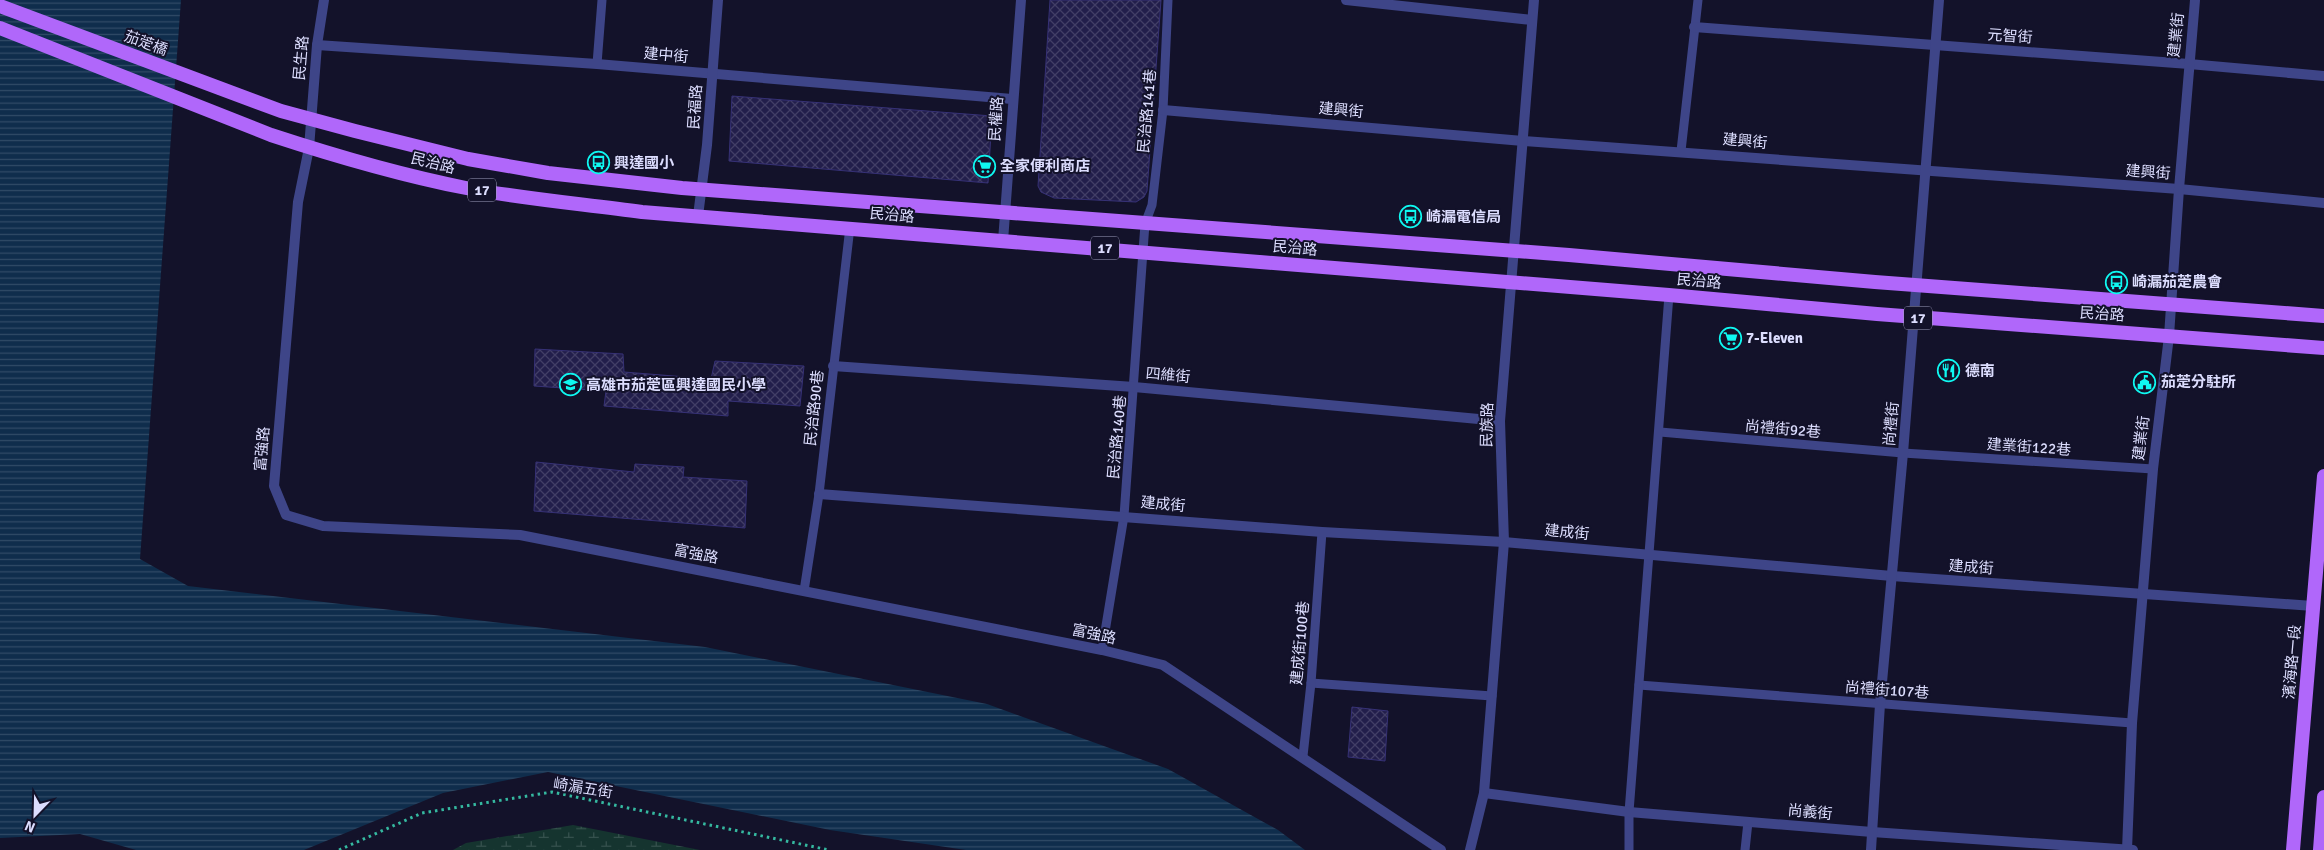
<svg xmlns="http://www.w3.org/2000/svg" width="2324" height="850" font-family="Signika,'Noto Sans TC',sans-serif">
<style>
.wetland{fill:url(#wetland-marsh)}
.water{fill:url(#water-rules)}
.building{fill:url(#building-cross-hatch);stroke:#363176}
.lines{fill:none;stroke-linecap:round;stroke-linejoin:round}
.path{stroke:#35b9a0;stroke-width:3;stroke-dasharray:2.5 4;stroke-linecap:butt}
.service{stroke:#3e4588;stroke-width:9}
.minor{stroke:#3e4588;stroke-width:10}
.primary{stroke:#b067fa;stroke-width:14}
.labels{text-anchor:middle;stroke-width:4;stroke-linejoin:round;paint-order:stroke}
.shield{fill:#13122a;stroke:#a0a0be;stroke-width:1}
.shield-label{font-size:14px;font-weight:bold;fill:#dcddfe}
.street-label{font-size:15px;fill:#dcddfe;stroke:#13122a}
.poi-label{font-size:15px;font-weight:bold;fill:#dcddfe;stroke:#13122a;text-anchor:start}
</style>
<defs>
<pattern id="wetland-marsh" width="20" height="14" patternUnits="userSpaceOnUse" patternTransform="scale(1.25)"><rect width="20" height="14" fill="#15342f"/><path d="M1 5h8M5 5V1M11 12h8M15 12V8" fill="none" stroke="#36514e"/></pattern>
<pattern id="water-rules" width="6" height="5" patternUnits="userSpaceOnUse" patternTransform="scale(1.25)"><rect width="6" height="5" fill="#0f2d4c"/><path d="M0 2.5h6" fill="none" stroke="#314b67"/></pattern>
<pattern id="building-cross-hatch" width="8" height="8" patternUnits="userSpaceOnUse" patternTransform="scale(1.25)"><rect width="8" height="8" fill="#221e4b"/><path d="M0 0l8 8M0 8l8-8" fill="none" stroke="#423e66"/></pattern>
</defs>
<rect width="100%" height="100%" fill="#13122a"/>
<path class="wetland" d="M573,825L700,850H453L466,843Z"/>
<path class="water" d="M0,0H181L140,559L188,586L705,647L987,704L1168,769L1278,830L1305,850H966L830,830L548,772L443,793L304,850H136L80,834L0,838Z"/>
<g class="building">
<path d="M1050,0H1161L1147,191L1144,197L1136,202L1054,198L1041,192L1038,186Z"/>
<path d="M732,96L992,116L988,183L729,161Z"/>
<path d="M535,349L623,354L624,372L711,379L715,361L804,366L800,406L728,401V416L604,406L606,391L534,386Z"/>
<path d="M536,462L634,472L635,464L684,467L683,477L747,481L745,528L534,511Z"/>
<path d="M1352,707L1388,711L1385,761L1348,757Z"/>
</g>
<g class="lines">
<path class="path" d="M339,850L422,813L552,792L829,850"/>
<g class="service">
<path d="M597,64L602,0"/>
<path d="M1681,151L1698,0"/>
<path d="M1660,432L1903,453L2153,469"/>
<path d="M804,591L819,494L850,227"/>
<path d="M1102,650L1124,516L1143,251L1145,224L1152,205L1163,110L1168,0"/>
<path d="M1311,683L1492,696"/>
<path d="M1639,685L2132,723"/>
<path d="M1303,756L1311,683L1322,532"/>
<path d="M1629,850V812L1669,295"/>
<path d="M1745,850L1748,822"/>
</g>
<g class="minor">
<path d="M324,0L317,45L309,148L298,202L274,486L286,515L323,526L520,535L1102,650L1163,665L1441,850"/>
<path d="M1346,0L1532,20"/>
<path d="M1694,27L2189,64L2324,76"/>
<path d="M317,45L597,64L1012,99"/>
<path d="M1163,110L1523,141L2179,189L2324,203"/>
<path d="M698,216L707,145L718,0"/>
<path d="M1003,241L1021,0"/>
<path d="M833,366L1134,387L1500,421"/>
<path d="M819,494L1322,532L1504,542L1892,576L2313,606"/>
<path d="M1484,793L1629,812L1872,832L2133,850"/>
<path d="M1470,850L1484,793L1504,542L1500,421L1534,0"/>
<path d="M1871,850L1880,704L1903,453L1939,0"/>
<path d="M2127,850L2132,723L2153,469L2169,336L2179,189L2195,0"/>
</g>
<g class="primary">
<path d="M0,6L281,111L355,131L468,159L548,173L682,188L1569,255L1875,282L2324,316"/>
<path d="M0,28L271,135C335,156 400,175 466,188C524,199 584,204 642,212L1669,295L1877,314L2324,348"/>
<path d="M2293,850L2324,476"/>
<path d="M2320,850L2324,797"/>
</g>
</g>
<defs>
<symbol id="bus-ring" viewBox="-11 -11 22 22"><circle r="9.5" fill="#13122a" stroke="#0ff8f1" stroke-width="1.5"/><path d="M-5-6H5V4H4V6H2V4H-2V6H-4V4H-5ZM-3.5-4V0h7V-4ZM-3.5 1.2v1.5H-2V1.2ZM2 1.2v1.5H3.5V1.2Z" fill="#0ff8f1"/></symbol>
<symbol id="supermarket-ring" viewBox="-11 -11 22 22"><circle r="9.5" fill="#13122a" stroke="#0ff8f1" stroke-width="1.5"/><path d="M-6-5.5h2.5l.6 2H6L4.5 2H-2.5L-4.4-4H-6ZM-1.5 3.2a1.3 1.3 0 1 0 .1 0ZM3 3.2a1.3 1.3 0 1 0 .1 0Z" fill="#0ff8f1"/></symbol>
<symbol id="restaurant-ring" viewBox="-11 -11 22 22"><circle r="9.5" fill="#13122a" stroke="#0ff8f1" stroke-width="1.5"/><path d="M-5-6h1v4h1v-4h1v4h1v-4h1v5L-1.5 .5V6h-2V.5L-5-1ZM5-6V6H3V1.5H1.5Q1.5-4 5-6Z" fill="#0ff8f1"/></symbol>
<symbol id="civic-ring" viewBox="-11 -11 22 22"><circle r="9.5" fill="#13122a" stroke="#0ff8f1" stroke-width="1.5"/><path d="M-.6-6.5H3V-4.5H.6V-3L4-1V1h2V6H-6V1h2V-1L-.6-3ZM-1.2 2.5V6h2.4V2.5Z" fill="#0ff8f1"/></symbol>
<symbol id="school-ring" viewBox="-11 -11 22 22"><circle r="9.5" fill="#13122a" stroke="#0ff8f1" stroke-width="1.5"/><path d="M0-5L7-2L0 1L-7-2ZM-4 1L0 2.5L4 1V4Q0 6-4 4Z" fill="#0ff8f1"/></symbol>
</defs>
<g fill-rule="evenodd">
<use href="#bus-ring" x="586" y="150" width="25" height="25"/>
<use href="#supermarket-ring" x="972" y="154" width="25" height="25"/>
<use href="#bus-ring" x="1398" y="204" width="25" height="25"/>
<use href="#bus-ring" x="2104" y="270" width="25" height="25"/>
<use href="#supermarket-ring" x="1718" y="326" width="25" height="25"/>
<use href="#restaurant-ring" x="1936" y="358" width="25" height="25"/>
<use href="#civic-ring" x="2132" y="370" width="25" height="25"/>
<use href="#school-ring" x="558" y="372" width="25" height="25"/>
</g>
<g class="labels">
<g class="shield">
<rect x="468" y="178.5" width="28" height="23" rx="4"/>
<rect x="1091" y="236.5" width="28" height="23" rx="4"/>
<rect x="1904" y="306.5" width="28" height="23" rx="4"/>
</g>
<g class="shield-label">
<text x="482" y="195">17</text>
<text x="1105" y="253">17</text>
<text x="1918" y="323">17</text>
</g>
<g class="street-label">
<text transform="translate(2176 35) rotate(-84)" y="5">建業街</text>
<text transform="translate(2010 36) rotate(4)" y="5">元智街</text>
<text transform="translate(146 43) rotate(20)" y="5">茄萣橋</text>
<text transform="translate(666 55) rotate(5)" y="5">建中街</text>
<text transform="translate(301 58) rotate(-85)" y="5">民生路</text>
<text transform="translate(695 107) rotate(-86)" y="5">民福路</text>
<text transform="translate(1341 110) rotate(5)" y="5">建興街</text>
<text transform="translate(1147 111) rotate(-85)" y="5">民治路141巷</text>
<text transform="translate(996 119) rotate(-86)" y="5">民權路</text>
<text transform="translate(1745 141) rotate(5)" y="5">建興街</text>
<text transform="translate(433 163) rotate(14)" y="5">民治路</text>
<text transform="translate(2148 172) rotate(4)" y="5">建興街</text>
<text transform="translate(892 215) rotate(5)" y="5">民治路</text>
<text transform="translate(1295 248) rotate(5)" y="5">民治路</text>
<text transform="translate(1699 281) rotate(5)" y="5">民治路</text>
<text transform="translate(2102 314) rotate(4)" y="5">民治路</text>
<text transform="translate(1168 375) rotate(5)" y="5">四維街</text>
<text transform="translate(814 408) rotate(-84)" y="5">民治路90巷</text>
<text transform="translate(1891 424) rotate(-85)" y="5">尚禮街</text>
<text transform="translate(1487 425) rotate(-89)" y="5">民族路</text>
<text transform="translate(1783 429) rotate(5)" y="5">尚禮街92巷</text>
<text transform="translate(1117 437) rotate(-85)" y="5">民治路140巷</text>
<text transform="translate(2141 438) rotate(-83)" y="5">建業街</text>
<text transform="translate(2029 447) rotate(4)" y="5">建業街122巷</text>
<text transform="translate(262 449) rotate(-85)" y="5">富強路</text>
<text transform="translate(1163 504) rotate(5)" y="5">建成街</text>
<text transform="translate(1567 532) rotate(5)" y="5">建成街</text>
<text transform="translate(696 554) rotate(11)" y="5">富強路</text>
<text transform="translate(1971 567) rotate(4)" y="5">建成街</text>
<text transform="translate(1094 634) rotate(12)" y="5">富強路</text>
<text transform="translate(1300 643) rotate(-85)" y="5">建成街100巷</text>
<text transform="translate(2292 662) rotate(-85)" y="5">濱海路一段</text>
<text transform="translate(1887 690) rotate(4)" y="5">尚禮街107巷</text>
<text transform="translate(583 788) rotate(9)" y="5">崎漏五街</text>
<text transform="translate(1810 812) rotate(5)" y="5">尚義街</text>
</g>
<g class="poi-label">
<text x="614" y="168">興達國小</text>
<text x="1000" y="171">全家便利商店</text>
<text x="1426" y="222">崎漏電信局</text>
<text x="2132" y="287">崎漏茄萣農會</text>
<text x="1746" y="343">7-Eleven</text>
<text x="1965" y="376">德南</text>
<text x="2161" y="387">茄萣分駐所</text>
<text x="586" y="390">高雄市茄萣區興達國民小學</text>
</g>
</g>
<g transform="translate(35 815) rotate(203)" stroke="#13122a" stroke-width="4" paint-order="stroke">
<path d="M0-4L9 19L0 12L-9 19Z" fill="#dcddfe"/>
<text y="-8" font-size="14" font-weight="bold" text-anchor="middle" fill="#dcddfe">N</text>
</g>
</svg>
